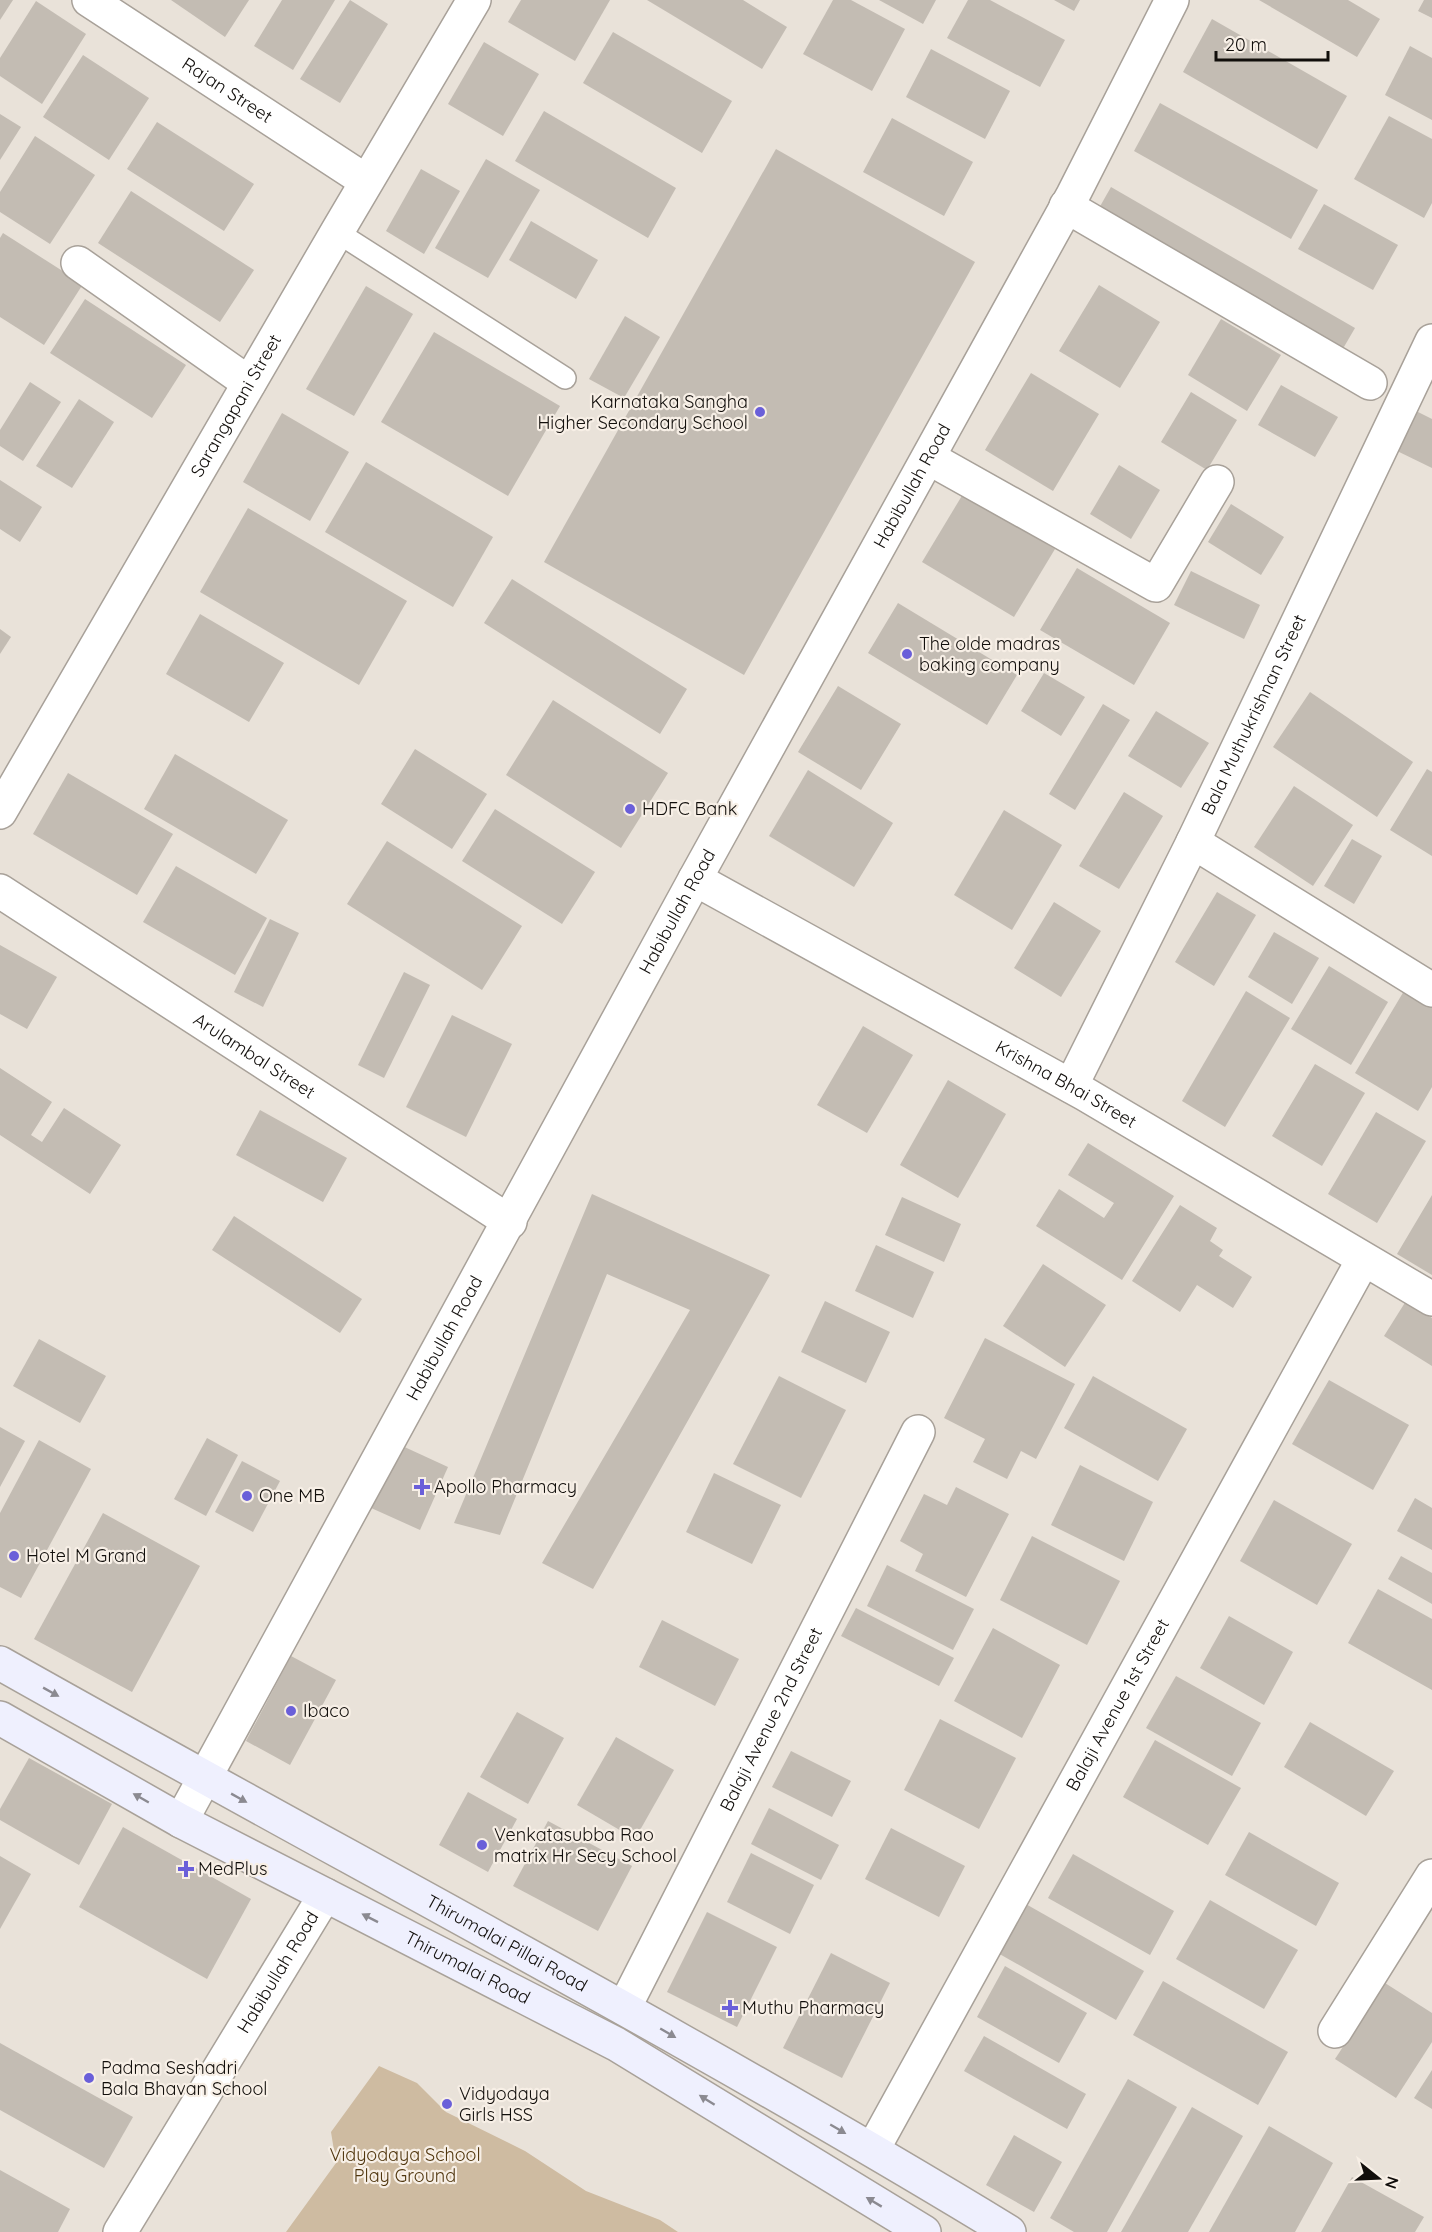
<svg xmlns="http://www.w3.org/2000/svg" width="1432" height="2232" font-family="Quicksand,sans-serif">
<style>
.green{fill:#cebba1}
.building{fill:#c3bcb3}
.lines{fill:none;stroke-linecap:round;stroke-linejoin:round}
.lane-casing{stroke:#a8a199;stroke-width:24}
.street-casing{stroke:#a8a199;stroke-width:36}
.secondary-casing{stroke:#a8a199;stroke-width:36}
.lane{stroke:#fff;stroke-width:21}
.street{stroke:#fff;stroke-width:33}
.secondary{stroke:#eff0fe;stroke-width:33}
.oneway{fill:#8b8a91}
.poi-dot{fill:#6a5fd9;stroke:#f7efe6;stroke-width:2}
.labels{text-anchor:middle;stroke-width:4.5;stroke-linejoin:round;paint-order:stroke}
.street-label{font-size:18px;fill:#110e0b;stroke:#f7efe6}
.poi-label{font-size:18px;fill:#110e0b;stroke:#f7efe6;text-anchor:start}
.park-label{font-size:18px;fill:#50360e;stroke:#f7efe6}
</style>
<rect width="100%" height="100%" fill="#e9e2d9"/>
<path class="green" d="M379,2066L417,2083L446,2112L525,2151L586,2191L660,2220L678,2232H286L336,2163L331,2132Z"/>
<g class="building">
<path d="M0,0H13L0,20Z"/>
<path d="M171,0H249L225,37Z"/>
<path d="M282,0H335L293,70L254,46Z"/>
<path d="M350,0L388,24L340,103L300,79Z"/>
<path d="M521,0H610L575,61L508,22Z"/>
<path d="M647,0H743L787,27L762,69Z"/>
<path d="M833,0H851L905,29L872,91L803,54Z"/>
<path d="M879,0H936L923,24Z"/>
<path d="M968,0H990L1065,40L1040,87L947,38Z"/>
<path d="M1054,0H1080L1074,11Z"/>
<path d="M1259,0H1348L1380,19L1357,57Z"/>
<path d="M1424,0H1432V18L1418,11Z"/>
<path d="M36,1L86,34L42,104L0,76V58Z"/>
<path d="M1212,19L1347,96L1317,149L1183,72Z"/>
<path d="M613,32L732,101L702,153L583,83Z"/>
<path d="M484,42L539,74L503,136L448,104Z"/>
<path d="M1410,46L1432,58V120L1385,95Z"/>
<path d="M931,49L1010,91L985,139L906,97Z"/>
<path d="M83,55L149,98L109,160L43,117Z"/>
<path d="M1160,103L1318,190L1291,239L1134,151Z"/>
<path d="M544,111L676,188L648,238L515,161Z"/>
<path d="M0,114L21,127L0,160Z"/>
<path d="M1389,116L1432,139V203L1424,218L1354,179Z"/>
<path d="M892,118L973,162L944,216L863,172Z"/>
<path d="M157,122L254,184L224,231L127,169Z"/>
<path d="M35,136L95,175L50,244L0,212V192Z"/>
<path d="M776,149L975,262L744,675L544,562Z"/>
<path d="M486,159L540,190L488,278L435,248Z"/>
<path d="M421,169L460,191L424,254L386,231Z"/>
<path d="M1111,187L1355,328L1334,364L1090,224Z"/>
<path d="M131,191L254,270L220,322L98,243Z"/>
<path d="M1324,204L1398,245L1373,290L1298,249Z"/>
<path d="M531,221L598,260L576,299L509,260Z"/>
<path d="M3,233L83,284L44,345L0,317V238Z"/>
<path d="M1099,285L1160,322L1120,388L1059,351Z"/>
<path d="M366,286L413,314L354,416L306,389Z"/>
<path d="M85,299L186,365L152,418L50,353Z"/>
<path d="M625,316L660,337L624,398L589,379Z"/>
<path d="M1221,319L1281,355L1247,411L1188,375Z"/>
<path d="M434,332L560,406L508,496L381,422Z"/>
<path d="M1031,373L1099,414L1053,491L985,450Z"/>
<path d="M30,382L61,402L23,461L0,446V430Z"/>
<path d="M1281,385L1338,417L1315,457L1258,425Z"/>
<path d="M1191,392L1237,420L1207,470L1161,442Z"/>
<path d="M79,399L114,422L72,488L36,466Z"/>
<path d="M1412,409L1432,419V468L1393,449Z"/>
<path d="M282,413L349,452L310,521L243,482Z"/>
<path d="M366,462L493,537L453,607L325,532Z"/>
<path d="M1119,465L1160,490L1131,539L1090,514Z"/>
<path d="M0,480L42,507L20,542L0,529Z"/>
<path d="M963,494L1055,549L1014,617L922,562Z"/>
<path d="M1231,504L1284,537L1261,575L1208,542Z"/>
<path d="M248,508L407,601L359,685L200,592Z"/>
<path d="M1077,568L1170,623L1134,685L1040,630Z"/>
<path d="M1191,571L1260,605L1244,639L1174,605Z"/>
<path d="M512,579L687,689L660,734L484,623Z"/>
<path d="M898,603L1017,675L987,725L868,653Z"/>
<path d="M200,614L284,663L249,722L166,674Z"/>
<path d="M0,629L11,637L0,654Z"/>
<path d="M1044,673L1085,697L1061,736L1021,711Z"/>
<path d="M838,686L901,724L861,790L798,752Z"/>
<path d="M1310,692L1413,762L1377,817L1273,747Z"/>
<path d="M553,700L668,773L621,848L506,775Z"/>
<path d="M1103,704L1130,720L1075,810L1049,794Z"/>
<path d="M1156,711L1209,743L1181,788L1128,756Z"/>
<path d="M415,749L487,794L452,849L381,804Z"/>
<path d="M175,754L288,820L256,874L144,809Z"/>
<path d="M1427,769L1432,772V856L1390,830Z"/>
<path d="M808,770L893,823L854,887L769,836Z"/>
<path d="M68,773L173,834L137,895L33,834Z"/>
<path d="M1294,786L1353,825L1313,886L1254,847Z"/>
<path d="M1124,792L1163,816L1119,889L1079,866Z"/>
<path d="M495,809L595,872L562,924L462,861Z"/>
<path d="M1004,810L1062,845L1012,930L954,895Z"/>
<path d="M1352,839L1382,856L1354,904L1324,886Z"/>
<path d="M387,841L522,926L482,990L347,904Z"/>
<path d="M176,866L267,918L235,975L143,922Z"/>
<path d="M1217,892L1256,915L1214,986L1175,962Z"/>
<path d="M1054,902L1101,931L1061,997L1014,968Z"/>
<path d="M270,919L299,933L263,1007L234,992Z"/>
<path d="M1274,932L1319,958L1292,1004L1248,977Z"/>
<path d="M0,945L57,977L27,1029L0,1014Z"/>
<path d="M1329,966L1388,1002L1351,1065L1291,1029Z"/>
<path d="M404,972L430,985L384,1078L358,1065Z"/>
<path d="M1246,991L1290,1018L1225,1127L1182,1101Z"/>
<path d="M1404,991L1432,1008V1087L1418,1111L1355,1073Z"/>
<path d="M452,1015L512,1044L466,1137L406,1107Z"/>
<path d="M863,1026L913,1055L867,1133L817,1105Z"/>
<path d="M1315,1064L1365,1093L1322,1166L1272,1136Z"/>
<path d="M0,1068L52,1102L31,1135L42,1142L64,1108L121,1145L90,1194L0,1135Z"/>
<path d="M948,1080L1006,1114L958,1198L900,1165Z"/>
<path d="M260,1110L347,1158L323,1202L236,1155Z"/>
<path d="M1376,1112L1426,1141L1377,1223L1328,1194Z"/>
<path d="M1088,1143L1174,1196L1122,1280L1036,1226L1059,1189L1104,1218L1114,1203L1068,1175Z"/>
<path d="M592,1194L770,1275L593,1589L542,1563L690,1310L607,1274L500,1535L454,1523Z"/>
<path d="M1432,1195V1275L1397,1254Z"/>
<path d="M902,1197L961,1224L944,1262L885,1235Z"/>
<path d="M1180,1205L1217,1228L1210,1241L1223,1250L1219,1256L1252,1277L1233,1308L1197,1285L1180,1312L1132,1281Z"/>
<path d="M234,1216L362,1299L340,1333L212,1250Z"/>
<path d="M876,1245L934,1272L913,1318L855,1291Z"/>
<path d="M1043,1264L1106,1305L1065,1367L1003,1326Z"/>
<path d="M825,1301L890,1332L866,1383L801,1352Z"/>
<path d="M1406,1301L1432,1318V1366L1384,1336Z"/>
<path d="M985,1338L1075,1384L1036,1459L1021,1451L1007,1479L973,1462L985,1439L944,1418Z"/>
<path d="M39,1339L106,1376L80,1423L13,1386Z"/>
<path d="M779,1376L846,1410L801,1498L733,1464Z"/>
<path d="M1093,1376L1187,1429L1158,1481L1064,1428Z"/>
<path d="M1329,1380L1409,1425L1373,1490L1292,1444Z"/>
<path d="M0,1427L25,1441L0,1487Z"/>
<path d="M207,1438L238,1455L206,1516L174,1499Z"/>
<path d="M39,1440L91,1469L21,1598L0,1587V1513Z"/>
<path d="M398,1444L448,1467L420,1530L369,1507Z"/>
<path d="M242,1461L280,1481L253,1532L215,1512Z"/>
<path d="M1080,1465L1153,1502L1124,1561L1051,1525Z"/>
<path d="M714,1473L781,1505L752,1564L686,1532Z"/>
<path d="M956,1487L1009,1514L966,1597L915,1571L923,1554L900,1541L924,1494L947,1505Z"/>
<path d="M1415,1498L1432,1508V1550L1397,1531Z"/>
<path d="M1274,1500L1352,1544L1317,1605L1240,1561Z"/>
<path d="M103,1513L200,1566L132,1692L34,1639Z"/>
<path d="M1032,1536L1120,1581L1087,1645L1000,1600Z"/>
<path d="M1401,1556L1432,1573V1604L1388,1579Z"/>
<path d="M887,1565L974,1609L953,1650L867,1606Z"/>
<path d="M1378,1589L1432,1619V1690L1348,1643Z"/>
<path d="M856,1608L954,1658L939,1686L841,1636Z"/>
<path d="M1229,1616L1293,1652L1264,1705L1200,1668Z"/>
<path d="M662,1620L739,1659L715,1706L639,1667Z"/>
<path d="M993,1628L1060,1665L1022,1738L954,1701Z"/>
<path d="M291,1656L336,1680L290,1765L246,1741Z"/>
<path d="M1176,1676L1261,1723L1232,1776L1146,1728Z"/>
<path d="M517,1712L564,1738L528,1804L480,1777Z"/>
<path d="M940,1719L1016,1758L979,1829L904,1790Z"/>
<path d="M1310,1722L1394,1771L1366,1816L1284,1767Z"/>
<path d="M616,1737L674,1770L635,1839L577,1805Z"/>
<path d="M1155,1740L1241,1788L1208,1845L1123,1797Z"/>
<path d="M791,1751L851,1781L832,1817L772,1787Z"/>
<path d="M29,1758L112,1804L79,1865L0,1820V1809Z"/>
<path d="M468,1792L517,1819L488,1872L439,1845Z"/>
<path d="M769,1808L839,1845L821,1880L751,1844Z"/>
<path d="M548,1821L632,1866L598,1931L513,1886Z"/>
<path d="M123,1827L251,1899L207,1979L79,1907Z"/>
<path d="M891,1828L965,1866L939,1917L865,1879Z"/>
<path d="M1249,1832L1339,1883L1316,1926L1225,1875Z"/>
<path d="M751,1853L814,1885L790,1934L727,1902Z"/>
<path d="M1073,1854L1174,1911L1150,1955L1048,1898Z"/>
<path d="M0,1856L31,1874L0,1929Z"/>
<path d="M1210,1900L1298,1950L1264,2009L1176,1959Z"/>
<path d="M1024,1903L1144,1971L1116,2020L996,1952Z"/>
<path d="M707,1912L777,1947L737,2027L667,1992Z"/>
<path d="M831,1953L890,1983L842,2078L783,2048Z"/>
<path d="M1005,1966L1087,2013L1059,2063L977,2017Z"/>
<path d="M1163,1981L1288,2052L1258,2105L1133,2035Z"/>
<path d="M1385,1983L1432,2013V2042L1396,2098L1335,2059Z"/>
<path d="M984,2036L1086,2094L1067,2129L964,2071Z"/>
<path d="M0,2043L133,2117L104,2168L0,2110Z"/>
<path d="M1432,2070V2109L1414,2098Z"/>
<path d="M1128,2079L1177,2107L1107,2232H1074L1050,2218Z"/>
<path d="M1192,2107L1243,2136L1188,2232H1121Z"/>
<path d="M1269,2126L1333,2163L1295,2232H1209Z"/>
<path d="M1014,2135L1062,2162L1034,2212L986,2185Z"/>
<path d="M0,2170L70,2209L58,2232H0Z"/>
<path d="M1352,2177L1424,2217L1415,2232H1321Z"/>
</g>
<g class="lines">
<defs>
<path id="lane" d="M337,232L565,378"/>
<g id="street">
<path id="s1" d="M89,0L366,181"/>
<path d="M1066,206L1370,383"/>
<path d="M78,263L249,383"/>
<path d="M929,458L1156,585L1217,482"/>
<path id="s2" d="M0,812L337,232L474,0"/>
<path d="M1193,842L1432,990"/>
<path id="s3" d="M695,879L1085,1094L1432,1299"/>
<path id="s4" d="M0,891L510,1222"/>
<path id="s5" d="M1071,1086L1193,842L1432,341"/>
<path id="s6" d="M181,1821L695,879L1073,195L1172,0"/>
<path id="s7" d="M624,2008L918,1432"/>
<path d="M1335,2031L1432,1876"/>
<path id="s8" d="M873,2149L1363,1260"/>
<path id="s9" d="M120,2232L325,1895"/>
</g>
<g id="secondary">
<path id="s10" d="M0,1663C336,1853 679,2031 1009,2232"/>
<path id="s11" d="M0,1718L181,1821L616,2044L924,2232"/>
</g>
</defs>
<use href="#lane" class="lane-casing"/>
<use href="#street" class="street-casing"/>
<use href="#secondary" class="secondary-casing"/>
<use href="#lane" class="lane"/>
<use href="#street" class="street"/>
<use href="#secondary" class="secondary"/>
</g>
<defs><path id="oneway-solid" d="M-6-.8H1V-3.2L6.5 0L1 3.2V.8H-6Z" transform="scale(1.5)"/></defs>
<g class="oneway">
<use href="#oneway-solid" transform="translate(51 1692) rotate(29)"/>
<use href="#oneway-solid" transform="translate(141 1798) rotate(-150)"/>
<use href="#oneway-solid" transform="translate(239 1798) rotate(29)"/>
<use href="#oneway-solid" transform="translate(370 1918) rotate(-153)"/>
<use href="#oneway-solid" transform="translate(668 2033) rotate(30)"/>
<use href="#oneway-solid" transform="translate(707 2100) rotate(-148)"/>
<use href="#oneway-solid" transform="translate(838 2129) rotate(30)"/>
<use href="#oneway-solid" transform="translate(874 2202) rotate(-149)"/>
</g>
<g class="poi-dot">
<circle cx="760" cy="412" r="6"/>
<circle cx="907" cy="654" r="6"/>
<circle cx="630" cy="809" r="6"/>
<path d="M419 1478h6v6h6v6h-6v6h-6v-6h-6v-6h6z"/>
<circle cx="247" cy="1496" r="6"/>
<circle cx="14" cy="1556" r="6"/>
<circle cx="291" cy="1711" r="6"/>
<circle cx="482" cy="1845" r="6"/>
<path d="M183 1860h6v6h6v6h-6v6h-6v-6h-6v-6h6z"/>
<path d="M727 1999h6v6h6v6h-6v6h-6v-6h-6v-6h6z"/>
<circle cx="89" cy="2078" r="6"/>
<circle cx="447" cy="2104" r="6"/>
</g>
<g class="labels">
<g class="street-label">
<text dy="6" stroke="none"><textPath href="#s1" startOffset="165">Rajan Street</textPath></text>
<text dy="6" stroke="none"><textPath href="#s2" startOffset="470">Sarangapani Street</textPath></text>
<text dy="6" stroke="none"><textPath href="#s6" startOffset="1522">Habibullah Road</textPath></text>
<text dy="6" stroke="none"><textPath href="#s5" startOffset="414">Bala Muthukrishnan Street</textPath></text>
<text dy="6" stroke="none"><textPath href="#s6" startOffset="1036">Habibullah Road</textPath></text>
<text dy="6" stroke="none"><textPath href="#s4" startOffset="303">Arulambal Street</textPath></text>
<text dy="6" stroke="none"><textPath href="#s3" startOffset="424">Krishna Bhai Street</textPath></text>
<text dy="6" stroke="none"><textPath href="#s6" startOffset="550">Habibullah Road</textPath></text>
<text dy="6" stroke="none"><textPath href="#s8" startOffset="507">Balaji Avenue 1st Street</textPath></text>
<text dy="6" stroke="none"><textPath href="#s7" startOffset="324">Balaji Avenue 2nd Street</textPath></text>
<text dy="6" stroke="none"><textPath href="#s10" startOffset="579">Thirumalai Pillai Road</textPath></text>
<text dy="6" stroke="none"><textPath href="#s11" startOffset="530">Thirumalai Road</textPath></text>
<text dy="6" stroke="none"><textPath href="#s9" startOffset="304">Habibullah Road</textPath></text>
</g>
<g class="poi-label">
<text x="748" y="408" text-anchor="end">Karnataka Sangha<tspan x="748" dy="21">Higher Secondary School</tspan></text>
<text x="919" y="650">The olde madras<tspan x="919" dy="21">baking company</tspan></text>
<text x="642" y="815">HDFC Bank</text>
<text x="434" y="1493">Apollo Pharmacy</text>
<text x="259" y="1502">One MB</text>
<text x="26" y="1562">Hotel M Grand</text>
<text x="303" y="1717">Ibaco</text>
<text x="494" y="1841">Venkatasubba Rao<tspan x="494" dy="21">matrix Hr Secy School</tspan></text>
<text x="198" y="1875">MedPlus</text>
<text x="742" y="2014">Muthu Pharmacy</text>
<text x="101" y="2074">Padma Seshadri<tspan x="101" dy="21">Bala Bhavan School</tspan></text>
<text x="459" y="2100">Vidyodaya<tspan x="459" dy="21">Girls HSS</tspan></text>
</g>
<g class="park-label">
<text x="405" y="2161">Vidyodaya School<tspan x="405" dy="21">Play Ground</tspan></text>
</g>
</g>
<g transform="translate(1378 2178) rotate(108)" stroke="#f7efe6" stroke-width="4.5" paint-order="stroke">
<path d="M0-4.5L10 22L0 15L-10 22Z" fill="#110e0b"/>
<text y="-9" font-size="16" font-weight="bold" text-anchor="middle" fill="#110e0b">N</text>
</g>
<path d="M1216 51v9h112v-9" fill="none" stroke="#110e0b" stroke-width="3"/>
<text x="1225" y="51" font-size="18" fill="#110e0b" stroke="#f7efe6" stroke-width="4.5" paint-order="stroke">20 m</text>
</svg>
